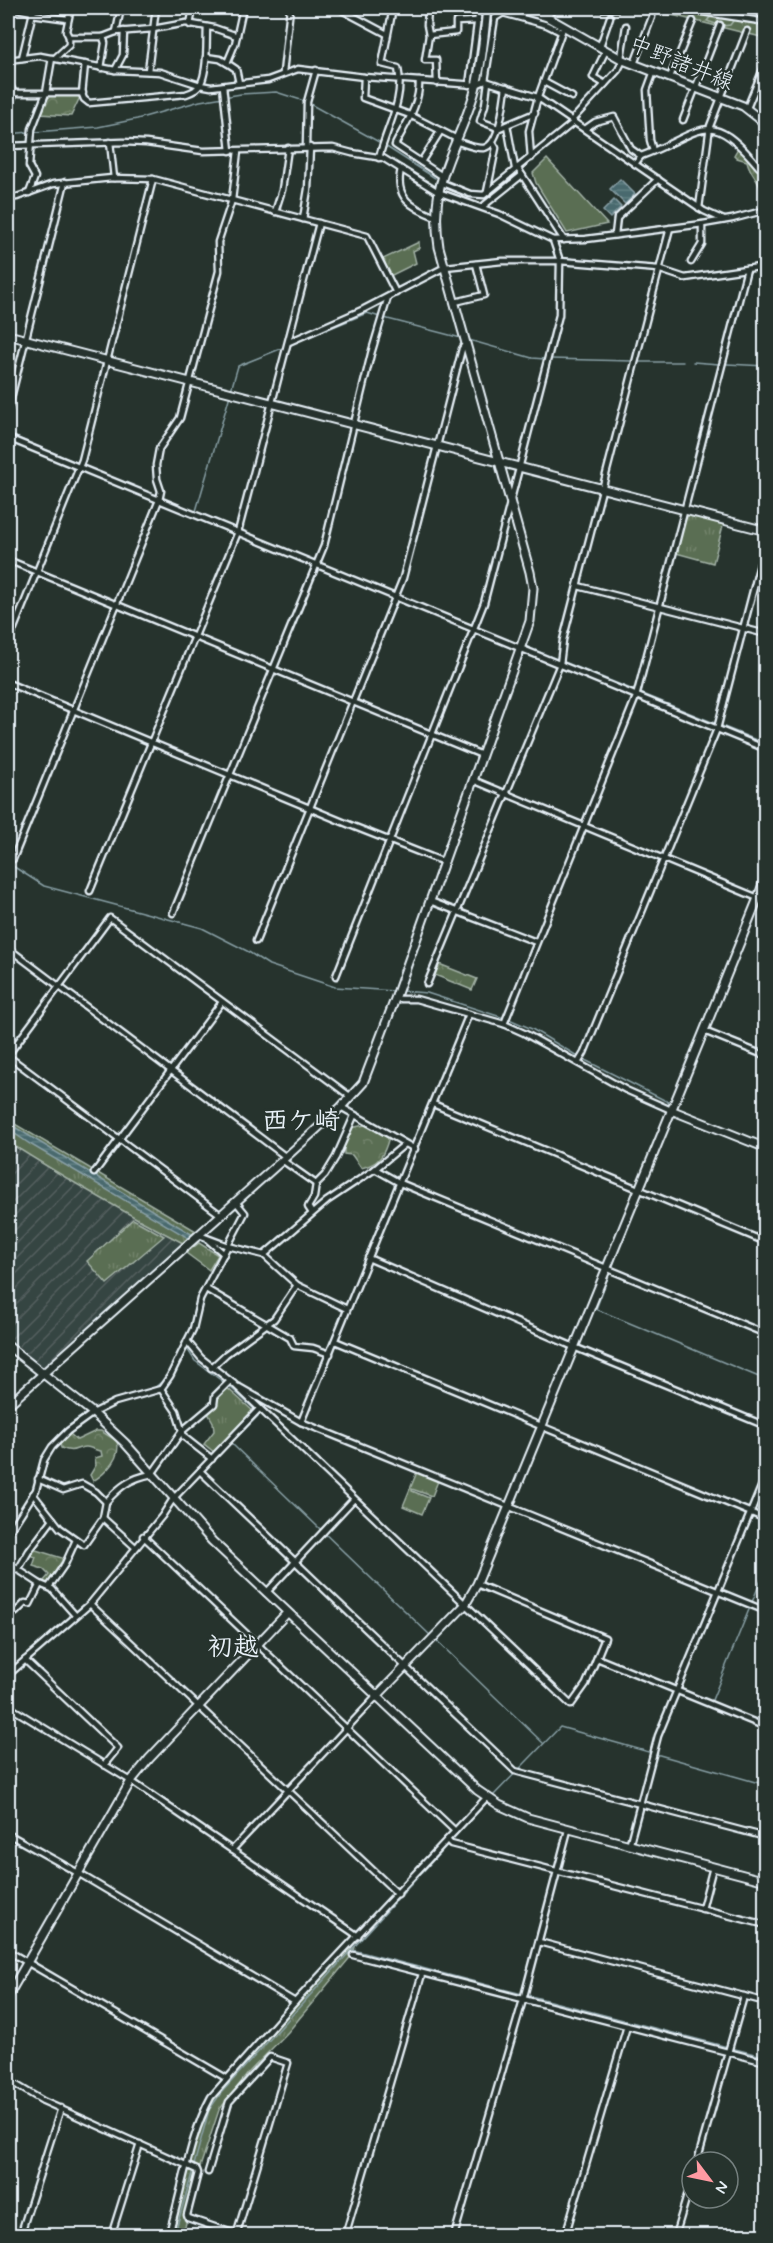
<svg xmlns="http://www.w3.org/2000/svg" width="773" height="2243" font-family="Mynerve,'Klee One',sans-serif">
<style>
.industrial{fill:url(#industrial-furrows)}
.grass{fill:url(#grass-tufts);stroke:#a1b0a5;stroke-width:1.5}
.forest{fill:url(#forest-crowns);stroke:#a1b0a5;stroke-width:1.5}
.pitch{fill:#5a6e52;stroke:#a1b0a5;stroke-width:1.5}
.water{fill:url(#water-rules);stroke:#889fa5;stroke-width:1.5}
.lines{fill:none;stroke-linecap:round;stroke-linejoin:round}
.stream{stroke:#889fa5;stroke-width:1.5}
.street-casing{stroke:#e8f1f8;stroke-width:9}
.secondary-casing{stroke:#e8f1f8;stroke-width:11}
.street{stroke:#26332d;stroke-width:4.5}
.secondary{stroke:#26332d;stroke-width:7}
.labels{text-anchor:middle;stroke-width:4.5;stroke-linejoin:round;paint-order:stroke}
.street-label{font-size:22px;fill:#e8f1f8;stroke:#26332d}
.quarter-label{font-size:26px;font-weight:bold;fill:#e8f1f8;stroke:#26332d}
</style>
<defs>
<pattern id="industrial-furrows" width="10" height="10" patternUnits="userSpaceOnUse" patternTransform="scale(1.5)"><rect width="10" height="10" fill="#364442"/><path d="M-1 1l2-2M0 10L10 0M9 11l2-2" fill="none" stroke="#535f5e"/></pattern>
<pattern id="grass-tufts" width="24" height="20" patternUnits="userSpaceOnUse" patternTransform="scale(1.5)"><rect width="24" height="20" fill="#5a6e52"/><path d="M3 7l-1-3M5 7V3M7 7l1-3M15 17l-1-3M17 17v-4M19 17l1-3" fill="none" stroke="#72836c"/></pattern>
<pattern id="forest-crowns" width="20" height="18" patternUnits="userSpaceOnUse" patternTransform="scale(1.5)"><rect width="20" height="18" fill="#5a6e52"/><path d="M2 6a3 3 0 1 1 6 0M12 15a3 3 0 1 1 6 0" fill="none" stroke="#72836c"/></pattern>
<pattern id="water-rules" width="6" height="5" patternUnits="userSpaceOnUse" patternTransform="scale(1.5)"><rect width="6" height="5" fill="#48696e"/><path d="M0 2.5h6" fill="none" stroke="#627f83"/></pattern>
</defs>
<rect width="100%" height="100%" fill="#26332d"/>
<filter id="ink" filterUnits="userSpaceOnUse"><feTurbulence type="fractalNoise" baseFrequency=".0167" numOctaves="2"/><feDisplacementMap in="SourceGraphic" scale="12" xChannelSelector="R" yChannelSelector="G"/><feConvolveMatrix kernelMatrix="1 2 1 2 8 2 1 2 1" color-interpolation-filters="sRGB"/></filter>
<g filter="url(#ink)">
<path class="industrial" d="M8,1133L188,1239L42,1367L8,1337Z"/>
<g class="grass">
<path d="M569,8H765V38L672,15Z"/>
<path d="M419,242V248L413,251L416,263L390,276L383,259Z"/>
<path d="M686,513L724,522L713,563L676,553Z"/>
<path d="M439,964L477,979L472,990L435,975Z"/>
<path d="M8,1118L13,1123L196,1231L183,1243C123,1212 65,1178 8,1142Z"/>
<path d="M133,1219L164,1236L107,1284L87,1261Z"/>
<path d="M199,1243L218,1255L209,1270L186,1253Z"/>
<path d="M225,1386L253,1411L214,1452L204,1444L214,1431L213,1422L208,1413C216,1405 218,1396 225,1386Z"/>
<path d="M417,1472L438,1481L432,1496L412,1489V1491L429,1498L422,1514L403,1506Z"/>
<path d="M355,1947L353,1954L288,2032L250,2071L219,2110L198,2173L183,2235L168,2236L186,2170L211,2097L295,2002L344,1953Z"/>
</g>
<g class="forest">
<path d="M720,15L733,21L730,25L722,26L707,21L711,16Z"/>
<path d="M46,94L81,95L71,116L39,114Z"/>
<path d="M738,148L744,149L759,167L765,168V206L761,201C763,180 751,178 747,161L737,158L734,155Z"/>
<path d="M365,1125L389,1137C384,1155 380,1164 361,1168L352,1155L344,1154V1146L350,1128Z"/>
<path d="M96,1431H101L117,1441C122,1457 106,1473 93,1481L90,1475L96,1465L95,1458L102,1456L101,1451C96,1451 91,1447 86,1447C75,1447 75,1454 61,1448L60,1444L70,1434L77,1440Z"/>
<path d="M36,1550L62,1558V1561L47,1584L43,1582L49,1575L43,1569L33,1566L36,1557L29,1555Z"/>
</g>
<path class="pitch" d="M547,159L607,224L567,233L536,183L533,173Z"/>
<g class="water">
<path d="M620,179L635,194L625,204L610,189Z"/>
<path d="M614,200L621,207L610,218L603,211Z"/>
<path d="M8,1123L193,1235L188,1238L30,1144L8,1129Z"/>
</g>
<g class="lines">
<g class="stream">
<path d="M310,104L379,142"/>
<path d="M35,132L98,127L137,119L200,101L241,94L276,92L304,101"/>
<path d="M8,134L30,132"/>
<path d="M385,146L435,178"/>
<path d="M384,318L461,338"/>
<path d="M469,340L532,358L545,359"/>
<path d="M289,345L367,313L380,317"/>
<path d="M550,359L632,361"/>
<path d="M637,362H683"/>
<path d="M693,362L719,364"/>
<path d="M727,364L766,366"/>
<path d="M231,390L238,366L285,347"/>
<path d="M8,434L237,529"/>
<path d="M196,511L230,395"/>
<path d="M241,531L314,561"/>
<path d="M427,608L473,625"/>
<path d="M477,627L520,645"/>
<path d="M525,646L766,744"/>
<path d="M8,863L44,886L202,928L247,951L269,965L335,987L394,991"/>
<path d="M756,894L766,860"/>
<path d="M758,902L766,905"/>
<path d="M402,991L427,993L504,1018"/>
<path d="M509,1019L532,1029L579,1057"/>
<path d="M583,1059L672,1104"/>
<path d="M199,1239L215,1249"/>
<path d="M612,1267L669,1124"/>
<path d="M610,1272L596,1309L766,1380"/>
<path d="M186,1347L195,1361L230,1387L255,1410"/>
<path d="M178,1354L189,1331"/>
<path d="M153,1389L165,1379"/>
<path d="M258,1413L260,1414L231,1443L432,1637"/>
<path d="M33,1490C40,1453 56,1431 89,1412"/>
<path d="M8,1530L16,1517"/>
<path d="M436,1640L543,1743"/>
<path d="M712,1700L766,1568"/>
<path d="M492,1797L560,1727L766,1785"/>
<path d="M451,1841L489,1800"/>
<path d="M353,1950L522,1994"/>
<path d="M527,1995L766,2057"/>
<path d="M194,2165L209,2110L221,2093L448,1844"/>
<path d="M229,2230L249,2236"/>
<path d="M174,2236L193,2170"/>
</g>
<defs>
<g id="street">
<path d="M12,8L33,12"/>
<path d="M338,8L387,34"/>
<path d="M428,9L427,25L429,35L425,60H436L437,83"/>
<path d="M32,14L68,19"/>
<path d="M547,17L553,9L648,8L683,9L766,22"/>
<path d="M190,25L193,8"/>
<path d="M116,32L121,8"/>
<path d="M429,35L456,32V22L478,21"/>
<path d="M69,37H103L116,32L153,29L186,23L214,28L237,36"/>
<path d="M600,46L610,17"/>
<path d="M206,57L220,59L227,63L235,44L243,8"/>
<path d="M22,58L34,8"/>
<path d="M55,58L69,45V37L66,31L71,8"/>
<path d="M621,58L626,26"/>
<path d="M11,59L9,84L14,93H83"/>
<path d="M8,60L40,56L115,70L160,72L200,85L211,87L268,80L298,69L364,77L476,85L485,81L495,18L503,13L547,25L561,32"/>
<path d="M227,63L236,69L239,83"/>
<path d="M85,64L82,94L84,99L89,103L186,94C189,93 192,92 195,90C209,82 206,42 207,27"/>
<path d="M634,64L652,17"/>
<path d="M101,68L105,43L103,37"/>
<path d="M115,70L123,55L124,31"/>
<path d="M148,71L156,8"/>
<path d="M283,73L290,8"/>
<path d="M364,77L363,98L410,115L457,139"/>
<path d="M670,77L693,21"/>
<path d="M419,81C420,105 405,125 395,145L442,176"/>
<path d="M485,81L537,97L704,211L724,220"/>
<path d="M488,82L485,105L480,121L498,128"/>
<path d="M544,82L572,97"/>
<path d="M605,84L593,77L606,50"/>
<path d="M469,85L478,17"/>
<path d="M223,86L230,151"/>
<path d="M10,104L14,93"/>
<path d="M747,108L766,62"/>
<path d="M572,120L618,70L623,60"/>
<path d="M683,120L720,25"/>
<path d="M507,125L515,168"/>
<path d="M497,129L535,113"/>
<path d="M585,129L595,122L614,117L631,149L641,156"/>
<path d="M456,141C465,144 475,149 484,148C500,145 504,101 506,87"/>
<path d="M110,142L114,178"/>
<path d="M8,146L123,142L146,143L203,151L333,148L352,153L383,158L438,192L499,214L553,240L586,239L703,224L732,219L766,210"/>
<path d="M306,147L307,102L316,70"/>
<path d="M653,151L650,140L647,90L654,71"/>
<path d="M379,158C386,128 405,100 398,68L382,64L393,8"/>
<path d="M531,158L529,131L538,97L562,31"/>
<path d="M421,162L440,132"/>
<path d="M635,164L641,156C703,133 708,105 759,167L766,168"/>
<path d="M517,167L564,240"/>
<path d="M401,169C394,198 412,208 436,217"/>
<path d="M440,182L470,194L484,195L574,122"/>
<path d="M487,192L496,148L493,143"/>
<path d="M29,193L35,177L29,166L32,129L46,93L52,58"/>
<path d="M8,198L17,197L53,184L112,178L153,179L367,236L396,293"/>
<path d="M482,207L522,175"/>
<path d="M699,208L710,126L747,31"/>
<path d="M275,212L282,190L288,148"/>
<path d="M303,219L308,189L310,147"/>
<path d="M615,235L617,218L658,179"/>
<path d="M691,262L702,244V224"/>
<path d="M455,302L484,295L476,264"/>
<path d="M289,342L364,309L445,267L502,261H560L658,269L685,278L766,266"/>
<path d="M8,410L65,182"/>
<path d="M8,438L766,749"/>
<path d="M8,560L482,755"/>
<path d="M578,586L766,634"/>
<path d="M8,643L82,460L153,179"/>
<path d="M8,683L355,827L444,862"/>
<path d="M473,780L758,898"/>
<path d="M13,859L159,500L161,491L157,479L156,465L159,449L180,418L219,271L218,242L232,200L238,151"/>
<path d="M90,891L238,532L319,223"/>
<path d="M430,901L536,942"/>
<path d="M173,913L324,546L371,354L388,297"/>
<path d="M256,941L403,578L462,349L466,343"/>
<path d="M8,948L286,1157"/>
<path d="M336,976L484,603L559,315L560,261L553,240"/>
<path d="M427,984L560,664L563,640L670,228"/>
<path d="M395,999H416L504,1024L524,1033L626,1090L671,1110"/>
<path d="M504,1024L636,697L747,269"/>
<path d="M704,1031L766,1056"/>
<path d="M8,1055L110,918L351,1097"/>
<path d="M8,1056L221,1215"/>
<path d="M578,1063L584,1053L717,729L766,541"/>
<path d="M433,1104L766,1242"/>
<path d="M341,1107L415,1149"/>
<path d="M282,1160L316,1184"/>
<path d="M375,1169L400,1183L766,1334"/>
<path d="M94,1173L222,1002"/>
<path d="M312,1213L308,1207L314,1197L316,1184L325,1175L336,1157L354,1116"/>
<path d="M199,1235L228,1246L264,1255L297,1285L347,1309"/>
<path d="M208,1240L224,1254"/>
<path d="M264,1255L327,1201L375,1169L405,1144"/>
<path d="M368,1258L574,1347L766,1426"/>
<path d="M206,1289L290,1338L294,1346L313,1348L330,1354"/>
<path d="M187,1341L201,1358L233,1383L571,1705L586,1684L605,1638L477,1584"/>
<path d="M335,1341L766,1519"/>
<path d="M211,1368L226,1354L274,1319L297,1285"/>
<path d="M239,1387L301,1422L766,1611"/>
<path d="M161,1389L176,1411L184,1437L212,1459"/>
<path d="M301,1422L469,1014"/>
<path d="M200,1471L515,1771L766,1837"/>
<path d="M38,1479L63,1490L82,1484L96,1492L106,1502L103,1518L135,1547"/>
<path d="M33,1494L60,1528L84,1545L103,1518"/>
<path d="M106,1502C120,1486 131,1478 152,1474L182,1431L214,1404L215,1396L230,1381"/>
<path d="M8,1534L36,1490L44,1460L52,1447L68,1431L93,1413L115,1402L161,1389L170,1376L193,1329L200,1299L245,1213L236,1202"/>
<path d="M143,1536L455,1831"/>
<path d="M8,1563L40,1584L52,1589L75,1615"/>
<path d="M18,1570L29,1551L53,1519"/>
<path d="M49,1587L65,1564L76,1540"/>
<path d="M266,1593L353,1500"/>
<path d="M90,1604L398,1894"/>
<path d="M8,1605L16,1612L25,1603L30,1604L40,1584"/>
<path d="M597,1658L766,1727"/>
<path d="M25,1660L118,1748L104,1765"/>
<path d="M8,1675L90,1604L162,1516L173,1499L259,1409"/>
<path d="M8,1706L131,1781L358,1936"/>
<path d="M8,1834L78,1873L295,2002"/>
<path d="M447,1840L451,1844L766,1925"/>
<path d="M629,1846L658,1736L766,1475"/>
<path d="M232,1850L376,1697"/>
<path d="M702,1909L713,1867"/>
<path d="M539,1942L766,2002"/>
<path d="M8,1951L226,2078"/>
<path d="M353,1955L766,2062"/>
<path d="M8,2080L43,2101L197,2170L198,2173L187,2215L188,2218L241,2236"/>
<path d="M697,2162L744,1996"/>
<path d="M208,2172L229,2102L270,2057L288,2063L236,2236"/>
<path d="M20,2236L61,2108"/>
<path d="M111,2236L140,2144"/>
<path d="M168,2236C183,2190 188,2139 211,2097L295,2002L487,1797"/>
<path d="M345,2236L422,1974"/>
<path d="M454,2236L523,2000L568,1830"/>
<path d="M565,2236L627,2026"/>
<path d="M675,2236L692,2179"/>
</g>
<g id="secondary">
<path d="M517,8L547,17L623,60L743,106L766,124"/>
<path d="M8,335L766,531"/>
<path d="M671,1110L766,1148"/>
<path d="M8,1346L93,1413L125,1443L212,1541L477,1790L499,1805L528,1818L766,1881"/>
<path d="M8,1405L286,1157L341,1107L363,1083L395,999L530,621L533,588L530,572L439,247C428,180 456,153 474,94C482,65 484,36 487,8"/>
<path d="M376,1697L465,1605L477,1584L704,1031L758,898L766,875"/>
<path d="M8,1996L131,1781L149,1759L287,1613"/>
</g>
</defs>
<use href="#street" class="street-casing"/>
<use href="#secondary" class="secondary-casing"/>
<use href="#street" class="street"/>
<use href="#secondary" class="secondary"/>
</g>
</g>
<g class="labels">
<g class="street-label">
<text transform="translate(682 62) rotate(22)" y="8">中野諸井線</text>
</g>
<g class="quarter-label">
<text x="301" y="1129">西ケ崎</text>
<text x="233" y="1655">初越</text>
</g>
</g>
<rect width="773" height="2243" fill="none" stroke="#26332d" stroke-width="30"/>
<rect x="15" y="15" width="743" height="2213" fill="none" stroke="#e8f1f8" stroke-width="2" filter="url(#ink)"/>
<g transform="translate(710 2180) rotate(122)"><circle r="28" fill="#26332d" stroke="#747f7e" stroke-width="1.5"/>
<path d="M0-4.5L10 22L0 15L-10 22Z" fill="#ff9aa2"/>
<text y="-9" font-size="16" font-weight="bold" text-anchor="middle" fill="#e8f1f8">N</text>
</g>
</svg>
